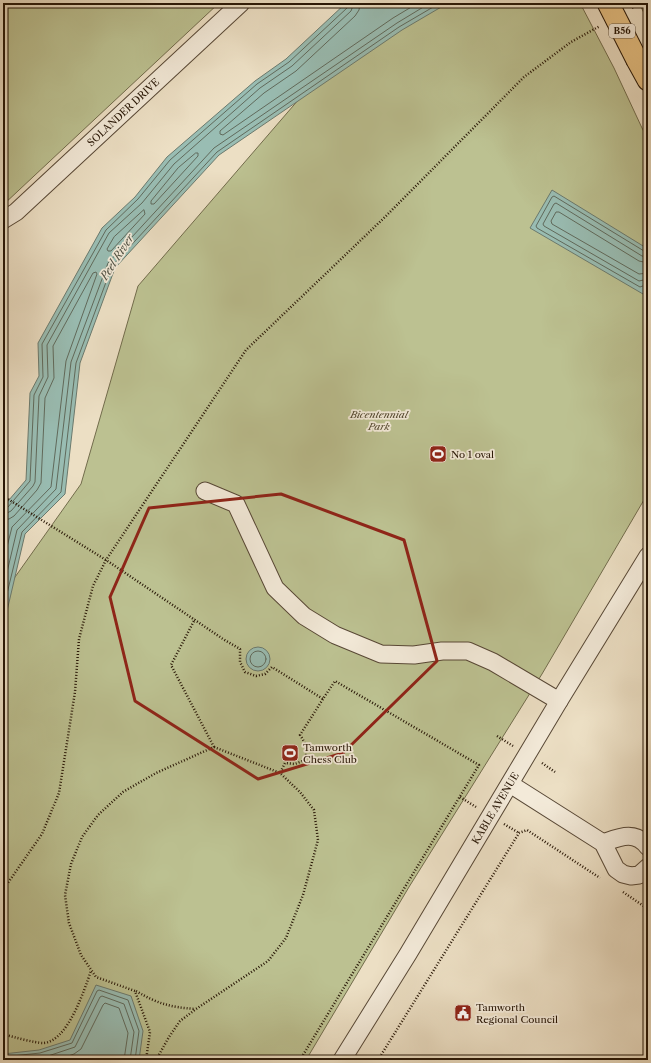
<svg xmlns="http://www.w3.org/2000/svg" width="651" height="1063" font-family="'Libre Caslon Text',serif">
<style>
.green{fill:#bcc191;stroke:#726c4c}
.water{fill:#99bdb3;stroke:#6b7a6e}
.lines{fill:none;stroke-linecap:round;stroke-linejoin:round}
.shore{stroke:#606a5c;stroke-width:1}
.minor-casing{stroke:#584836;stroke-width:19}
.major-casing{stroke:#271606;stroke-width:23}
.path{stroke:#271606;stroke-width:2.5;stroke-dasharray:1 2;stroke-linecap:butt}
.minor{stroke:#f3ead9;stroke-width:17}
.major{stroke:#e6c082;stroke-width:21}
.major-bridge-casing{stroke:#271606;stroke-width:23;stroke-linecap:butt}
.major-bridge{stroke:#e6c082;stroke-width:21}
.marked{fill:none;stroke:#8f2418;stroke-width:3;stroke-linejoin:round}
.labels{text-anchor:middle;stroke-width:3.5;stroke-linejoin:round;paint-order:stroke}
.shield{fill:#f3ead9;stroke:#645645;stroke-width:1}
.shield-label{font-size:9px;font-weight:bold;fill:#271606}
.street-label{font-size:10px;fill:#271606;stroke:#f3ead9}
.park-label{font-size:10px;font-style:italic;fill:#544930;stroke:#f3ead9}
.poi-label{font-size:10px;fill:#271606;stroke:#f3ead9;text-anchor:start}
.water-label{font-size:11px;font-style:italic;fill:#4f5043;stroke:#f3ead9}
</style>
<rect width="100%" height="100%" fill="#ecdfc4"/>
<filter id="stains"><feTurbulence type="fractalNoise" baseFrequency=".005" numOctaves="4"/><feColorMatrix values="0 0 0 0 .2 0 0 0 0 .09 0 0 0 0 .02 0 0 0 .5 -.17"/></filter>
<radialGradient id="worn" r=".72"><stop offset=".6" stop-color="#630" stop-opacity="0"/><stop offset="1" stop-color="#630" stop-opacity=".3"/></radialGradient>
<g class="green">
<path d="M3,3H219L3,205Z"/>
<path d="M419,3H580L614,68L642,128L648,139V493L542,674L409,887L306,1060H3V594L81,484L138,286L337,55Z"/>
<path d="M639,3H648V21Z"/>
</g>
<g class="water">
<path d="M346,3H448L402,30L219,155L115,268L80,363L65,494L25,534L7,611L3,617V507L26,480L30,393L39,376L38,343L102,228L135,197L167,157L255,81L286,59Z"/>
<path d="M552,190L648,249V286L643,294L530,228Z"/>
<circle cx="258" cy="659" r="12"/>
<path d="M96,985L131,996L143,1031L139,1060H3V1054L39,1050L70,1040Z"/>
</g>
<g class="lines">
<g class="shore">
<path d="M360,3L359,10L355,16L296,71L264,93L220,131V134L223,135L393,18L418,3"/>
<path d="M196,153H198V156L154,204H151V201L178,168Z"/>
<path d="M144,210L145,214L111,251H108L107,249L114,237Z"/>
<path d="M648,252L644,251L554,196L552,197L536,226L537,228L640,287L648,284"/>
<path d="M648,257L642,256L556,203L554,204L543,224L544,226L639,281L648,279"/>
<path d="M648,263L639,261L559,212H556L551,221L552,224L639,274L648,273"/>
<path d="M3,509L8,507L30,481L34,395L43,377L42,344L106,230L138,199L170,160L257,84L289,62L347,8L349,3"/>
<path d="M3,514L7,513L11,511L33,486L35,482L39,396L48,377L47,345L109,233L142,203L174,164L260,88L292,66L351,11L354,3"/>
<path d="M3,520L9,519L14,516L37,490L41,483L45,398L54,378L53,346L93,273L96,272L97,274L66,361L51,487L12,527L3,563"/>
<path d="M3,589L17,530L56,489L71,362L108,263L214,148L397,23L430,3"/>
<path d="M3,610L22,532L61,492L76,363L112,266L217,152L399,27L440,3"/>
<circle cx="258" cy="659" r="8"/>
<path d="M3,1057L40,1053L72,1043L97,991L99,990L128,1000L139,1031L135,1060"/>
<path d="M26,1060L42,1058L75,1047L100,997L102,996L124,1004L134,1032L130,1060"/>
<path d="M56,1060L74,1054L81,1049L103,1005L105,1003L119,1008L128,1033L124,1060"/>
</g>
<defs>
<g id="minor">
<path d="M3,220L16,212L241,3"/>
<path d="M205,491L236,504L275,588L304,616L335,635L381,654L414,655L442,651H468L493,662L559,701"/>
<path d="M510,784L603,843L616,869L623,874L631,876L639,875L648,867"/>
<path d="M603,843C620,837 635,830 648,847"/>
<path d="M342,1060L408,954L559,701L648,556"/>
</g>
<path id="major" d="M637,60L648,80"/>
</defs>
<use href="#minor" class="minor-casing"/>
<use href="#major" class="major-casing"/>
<g class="path">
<path d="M632,8L640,3"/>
<path d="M3,496L106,560L223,639L240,649V662L245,672L256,676L265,674L272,667L323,699L335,681L479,765L300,1060"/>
<path d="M497,736L513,746"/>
<path d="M214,747L280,773L285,763L295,764L305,760C308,749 306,744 300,735L323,699"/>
<path d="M542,763L555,772"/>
<path d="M460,797L476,807"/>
<path d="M504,824L519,833"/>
<path d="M3,890L42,834L59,793L75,692L79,639L93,586L106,560L246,350L386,216L524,77L571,42L600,26"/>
<path d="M623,892L648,909"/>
<path d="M136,991C158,1004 170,1007 195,1009"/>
<path d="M3,1035H6C14,1037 35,1043 43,1043C68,1042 84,990 91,971"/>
<path d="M146,1060L150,1032L135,991L96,977L81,955L69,923L65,895L71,864L82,837L98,815L123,792L156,773L214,747L171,665L195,619"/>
<path d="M156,1060L169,1037L180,1021L196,1009L268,961L286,938L303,895L318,840L314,810L300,792L280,773"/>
<path d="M378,1060L519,833L527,830L600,878"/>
</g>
<use href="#minor" class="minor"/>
<use href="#major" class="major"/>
<defs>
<path id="major-bridge" d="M608,3L637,60"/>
</defs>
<use href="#major-bridge" class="major-bridge-casing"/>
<use href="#major-bridge" class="major-bridge"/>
</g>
<path class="marked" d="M281,494L404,540L437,661L343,753L258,779L135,701L110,597L149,508Z"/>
<defs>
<symbol id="stadium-square" viewBox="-11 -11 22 22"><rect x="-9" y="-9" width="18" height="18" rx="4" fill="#8f2418" stroke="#f3ead9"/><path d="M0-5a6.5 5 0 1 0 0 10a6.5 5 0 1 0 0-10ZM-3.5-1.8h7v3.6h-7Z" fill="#fff"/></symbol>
<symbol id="civic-square" viewBox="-11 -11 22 22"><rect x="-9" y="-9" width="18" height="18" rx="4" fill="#8f2418" stroke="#f3ead9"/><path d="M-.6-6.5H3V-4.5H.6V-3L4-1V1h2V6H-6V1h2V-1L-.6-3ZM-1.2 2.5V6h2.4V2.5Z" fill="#fff"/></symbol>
</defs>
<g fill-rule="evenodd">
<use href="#stadium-square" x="428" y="444" width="20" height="20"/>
<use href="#stadium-square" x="280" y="743" width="20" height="20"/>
<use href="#civic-square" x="453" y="1003" width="20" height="20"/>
</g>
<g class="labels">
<rect class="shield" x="609" y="24" width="26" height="14" rx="3"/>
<g class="shield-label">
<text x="622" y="34">B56</text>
</g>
<g class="street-label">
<text transform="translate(123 112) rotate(-43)" y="4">SOLANDER DRIVE</text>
<text transform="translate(495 808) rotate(-59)" y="4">KABLE AVENUE</text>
</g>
<g class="park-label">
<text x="379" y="418">Bicentennial<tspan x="379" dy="12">Park</tspan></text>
</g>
<g class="poi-label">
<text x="451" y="458">No 1 oval</text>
<text x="303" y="751">Tamworth<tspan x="303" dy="12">Chess Club</tspan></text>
<text x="476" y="1011">Tamworth<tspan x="476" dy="12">Regional Council</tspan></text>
</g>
<g class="water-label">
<text transform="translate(117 257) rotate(-57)" y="4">Peel River</text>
</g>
</g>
<rect width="651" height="1063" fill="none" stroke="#ecdfc4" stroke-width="16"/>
<rect x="4" y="4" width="643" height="1055" fill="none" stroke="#271606" stroke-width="2"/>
<rect x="8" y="8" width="635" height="1047" fill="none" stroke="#271606"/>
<rect width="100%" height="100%" filter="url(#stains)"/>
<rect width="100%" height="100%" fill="url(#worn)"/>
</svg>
